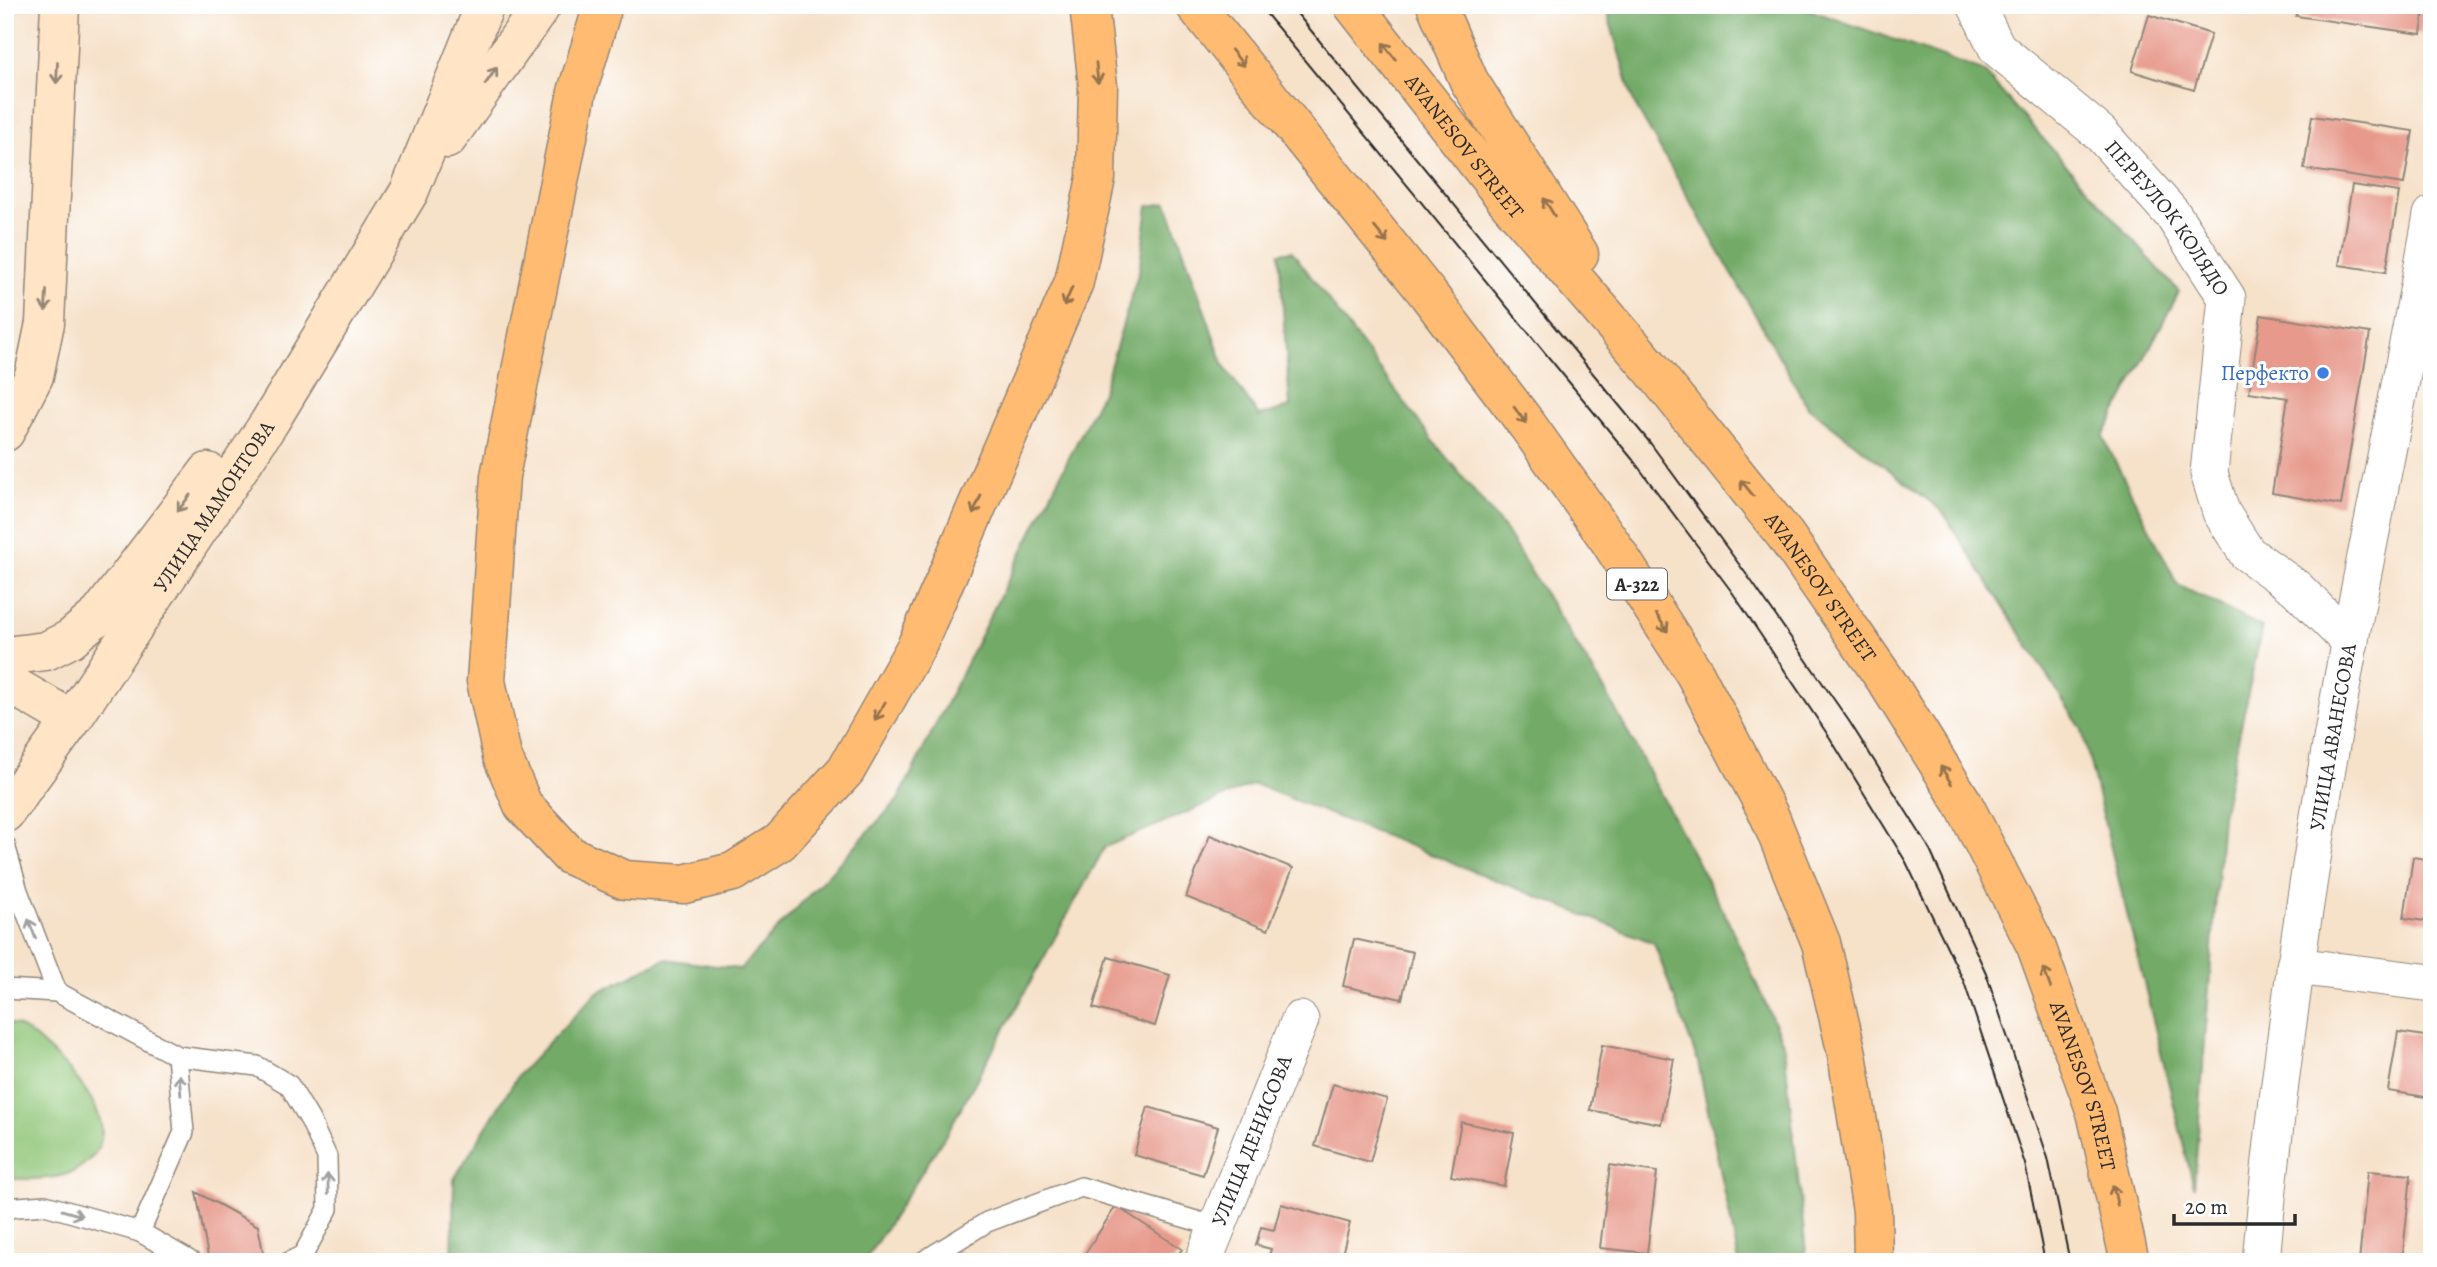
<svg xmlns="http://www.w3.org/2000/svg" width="2437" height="1267" font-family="Alegreya,serif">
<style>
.green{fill:#8fc577;stroke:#5d7851;stroke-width:2}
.forest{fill:#73aa68;stroke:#4f6a4a;stroke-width:2}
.building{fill:#e79a8c}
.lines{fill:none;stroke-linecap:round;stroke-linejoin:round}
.service-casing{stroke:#90867a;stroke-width:22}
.minor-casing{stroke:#90867a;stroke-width:39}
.secondary-casing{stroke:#90867a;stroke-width:41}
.trunk-casing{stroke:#90867a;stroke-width:41}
.service{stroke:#fff;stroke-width:19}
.minor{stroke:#fff;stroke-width:37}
.secondary{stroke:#ffe4c6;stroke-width:38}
.trunk{stroke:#ffbb71;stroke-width:38}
.tram{stroke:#2b2b2b;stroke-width:2}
.oneway{stroke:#95734e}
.oneway2{stroke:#958878}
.oneway3{stroke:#a0a0a0}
.shop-dot{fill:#3f7fe0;stroke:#fff;stroke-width:2.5}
.labels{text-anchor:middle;stroke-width:6;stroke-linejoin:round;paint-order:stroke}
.shield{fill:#fff;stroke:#6b6b6b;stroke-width:2}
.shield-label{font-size:19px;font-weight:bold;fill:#2b2b2b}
.street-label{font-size:21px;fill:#2b2b2b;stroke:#fff}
.shop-label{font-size:21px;fill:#366cbe;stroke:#fff;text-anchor:end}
</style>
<rect width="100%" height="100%" fill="#fff"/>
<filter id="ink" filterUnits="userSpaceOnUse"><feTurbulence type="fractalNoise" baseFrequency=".0143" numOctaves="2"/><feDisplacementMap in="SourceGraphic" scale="14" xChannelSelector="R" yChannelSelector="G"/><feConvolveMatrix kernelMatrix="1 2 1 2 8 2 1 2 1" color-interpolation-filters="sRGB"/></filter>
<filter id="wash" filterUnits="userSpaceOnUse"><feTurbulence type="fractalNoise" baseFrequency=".00686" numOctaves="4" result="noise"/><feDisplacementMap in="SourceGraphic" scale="28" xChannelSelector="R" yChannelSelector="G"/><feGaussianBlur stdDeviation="1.57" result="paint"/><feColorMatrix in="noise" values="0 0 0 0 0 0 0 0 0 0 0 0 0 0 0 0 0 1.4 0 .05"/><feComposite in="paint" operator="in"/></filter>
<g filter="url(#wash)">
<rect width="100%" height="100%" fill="#f6e1c9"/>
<path class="green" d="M5,1023C23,1024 38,1040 50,1051C74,1073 122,1123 92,1157C86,1163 78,1170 70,1173C51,1180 26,1179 5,1179Z"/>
<g class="forest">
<path d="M1605,5H1796L1983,71L2179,292L2103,437L2178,585L2262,627L2222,816L2194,1187L2082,730L1942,511L1808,407L1634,103Z"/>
<path d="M1167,203L1224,366L1259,416L1290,407L1279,253L1292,251L1434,442L1503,527L1606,692L1725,914L1784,1045L1807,1262H1739L1698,1062L1654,943L1254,784L1105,847L947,1133L864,1262H452L454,1179L519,1074L596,993L665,959L740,969L898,800L1103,390L1139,271L1148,206Z"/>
</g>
<g id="blocks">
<g class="building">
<path d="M2065,5H2126V7L2066,12Z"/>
<path d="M2298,5H2425L2421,34L2296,16Z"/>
<path d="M2149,15L2211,34L2194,90L2132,71Z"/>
<path d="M2312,116L2413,131L2404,184L2304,169Z"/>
<path d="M2352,185L2399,192L2386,272L2339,265Z"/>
<path d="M2261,315L2370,333L2341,505L2272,493L2288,398L2249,392Z"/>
<path d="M1210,835L1293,868L1268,930L1186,897Z"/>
<path d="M2413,857L2432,860V922L2404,918Z"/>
<path d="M1354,939L1413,952L1402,999L1343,986Z"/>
<path d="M1108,957L1170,975L1155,1026L1093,1008Z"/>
<path d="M2398,1032L2432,1037V1098L2388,1091Z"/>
<path d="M1602,1045L1674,1059L1661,1124L1590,1110Z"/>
<path d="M1333,1084L1387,1099L1370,1162L1315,1146Z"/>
<path d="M1148,1107L1218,1127L1203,1175L1134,1155Z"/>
<path d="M1461,1122L1514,1133L1504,1186L1451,1176Z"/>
<path d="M1610,1165L1657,1172L1647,1253L1600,1248Z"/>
<path d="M2368,1171L2411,1175L2402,1262H2359Z"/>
<path d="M196,1192L258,1226L265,1262H209Z"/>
<path d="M1281,1204L1350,1223L1340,1262H1267L1271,1249L1256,1245L1261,1227L1274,1230Z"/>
<path d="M1116,1206L1182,1249L1173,1262H1084L1081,1260Z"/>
<path d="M956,1249L970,1262H944Z"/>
</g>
</g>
</g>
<g filter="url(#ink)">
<use href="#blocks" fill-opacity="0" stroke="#90867a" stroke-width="2"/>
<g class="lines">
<defs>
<g id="service">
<path d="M5,845L18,891L57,992"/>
<path d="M5,989L57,992L177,1056L184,1132L140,1232L45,1205L5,1208"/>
<path d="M177,1056L257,1066L289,1085L310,1120L327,1157L328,1209L303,1255L289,1262"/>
<path d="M140,1232L192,1262"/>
<path d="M922,1262L987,1222L1081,1187L1217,1227"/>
</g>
<g id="minor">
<path id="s1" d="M1976,5L1997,48L2100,133L2173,215L2227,298L2209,473L2221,512L2247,553L2296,588L2350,642"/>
<path d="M2295,966L2432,983"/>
<path id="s2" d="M1203,1262L1300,1020"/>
<path id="s3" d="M2261,1262C2279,1053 2312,845 2350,639C2377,498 2407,357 2432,215"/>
</g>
<g id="secondary">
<path d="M447,139L542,5"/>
<path d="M5,432L34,376L45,323L60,5"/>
<path d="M5,656L46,651L70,639L100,614L208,472"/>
<path d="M5,681L72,720"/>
<path id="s4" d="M5,813L72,720L269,423L409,192L485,5"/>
</g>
<g id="trunk">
<path d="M603,5L577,92L500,476L486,681L502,756L523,805L569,855L625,880L684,884L733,872L780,842L846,770L917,645L1074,282L1096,178L1098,86L1089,5"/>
<path d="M1195,5L1428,294L1528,426L1609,540L1695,674L1770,817L1821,943L1847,1054L1872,1211L1873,1262"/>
<path id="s5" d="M1353,5L1508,202L1651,368L1785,535L1887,682L1963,803L2036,946L2096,1112L2130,1262"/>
<path d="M1436,5L1469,81L1579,254"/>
</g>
</defs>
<use href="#service" class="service-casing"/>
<use href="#minor" class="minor-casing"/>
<use href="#secondary" class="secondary-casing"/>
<use href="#trunk" class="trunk-casing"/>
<use href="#service" class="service"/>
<use href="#minor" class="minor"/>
<use href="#secondary" class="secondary"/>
<use href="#trunk" class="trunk"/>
<g class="tram">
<path d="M1259,5L1633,460L1732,592L1830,738L1906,862L1964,982L2025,1164L2045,1262"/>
<path d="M1290,5L1651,444L1752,582L1849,721L1928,846L1986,973L2048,1158L2070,1262"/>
</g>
</g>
<defs><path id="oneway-shaft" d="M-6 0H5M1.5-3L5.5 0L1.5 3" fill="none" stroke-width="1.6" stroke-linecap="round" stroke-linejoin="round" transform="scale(1.75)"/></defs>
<g class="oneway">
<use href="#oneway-shaft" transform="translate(1389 51) rotate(-128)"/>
<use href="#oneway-shaft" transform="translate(1238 58) rotate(51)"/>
<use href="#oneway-shaft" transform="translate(1097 73) rotate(84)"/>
<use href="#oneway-shaft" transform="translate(1549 207) rotate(-122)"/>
<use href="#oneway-shaft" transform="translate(1381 235) rotate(51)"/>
<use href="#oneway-shaft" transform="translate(1068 297) rotate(113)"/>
<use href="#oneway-shaft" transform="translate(1520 415) rotate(53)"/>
<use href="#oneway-shaft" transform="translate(1747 488) rotate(-129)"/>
<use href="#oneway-shaft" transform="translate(977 505) rotate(113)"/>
<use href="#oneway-shaft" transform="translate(1662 623) rotate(57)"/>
<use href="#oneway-shaft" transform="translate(880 711) rotate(120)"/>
<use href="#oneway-shaft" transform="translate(1946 775) rotate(-122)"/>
<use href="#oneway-shaft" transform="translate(2047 978) rotate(-110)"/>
<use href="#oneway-shaft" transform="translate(2115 1195) rotate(-103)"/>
</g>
<g class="oneway2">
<use href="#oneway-shaft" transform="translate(57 73) rotate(93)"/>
<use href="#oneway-shaft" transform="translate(491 76) rotate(-55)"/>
<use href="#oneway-shaft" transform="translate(46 301) rotate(93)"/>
<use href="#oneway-shaft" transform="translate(184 503) rotate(127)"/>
</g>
<g class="oneway3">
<use href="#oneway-shaft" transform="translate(32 929) rotate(-111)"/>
<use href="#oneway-shaft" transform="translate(180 1085) rotate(-95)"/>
<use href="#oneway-shaft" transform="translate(328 1184) rotate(-92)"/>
<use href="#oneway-shaft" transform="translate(72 1213) rotate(16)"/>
</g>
</g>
<circle class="shop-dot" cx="2323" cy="373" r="7"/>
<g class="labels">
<rect class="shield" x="1607" y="568.5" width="60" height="31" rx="5"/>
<g class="shield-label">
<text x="1637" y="591">А-322</text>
</g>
<g class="street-label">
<text dy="7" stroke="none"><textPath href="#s5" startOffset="180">AVANESOV STREET</textPath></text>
<text dy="7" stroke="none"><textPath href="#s1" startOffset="290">ПЕРЕУЛОК КОЛЯДО</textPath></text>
<text dy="7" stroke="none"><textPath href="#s4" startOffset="371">УЛИЦА МАМОНТОВА</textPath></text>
<text dy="7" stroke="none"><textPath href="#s5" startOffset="747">AVANESOV STREET</textPath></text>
<text dy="7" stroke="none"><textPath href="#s3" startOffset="530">УЛИЦА АВАНЕСОВА</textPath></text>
<text dy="7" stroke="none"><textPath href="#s5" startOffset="1314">AVANESOV STREET</textPath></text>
<text dy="7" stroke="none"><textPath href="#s2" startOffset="131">УЛИЦА ДЕНИСОВА</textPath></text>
</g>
<g class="shop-label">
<text x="2309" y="380">Перфекто</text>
</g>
</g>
<rect width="2437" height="1267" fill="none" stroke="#fff" stroke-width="28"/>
<path d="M2174 1214v10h121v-10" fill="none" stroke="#2b2b2b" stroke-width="3.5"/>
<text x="2185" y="1214" font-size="21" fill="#2b2b2b" stroke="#ffffff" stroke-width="5" paint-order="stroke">20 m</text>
</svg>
